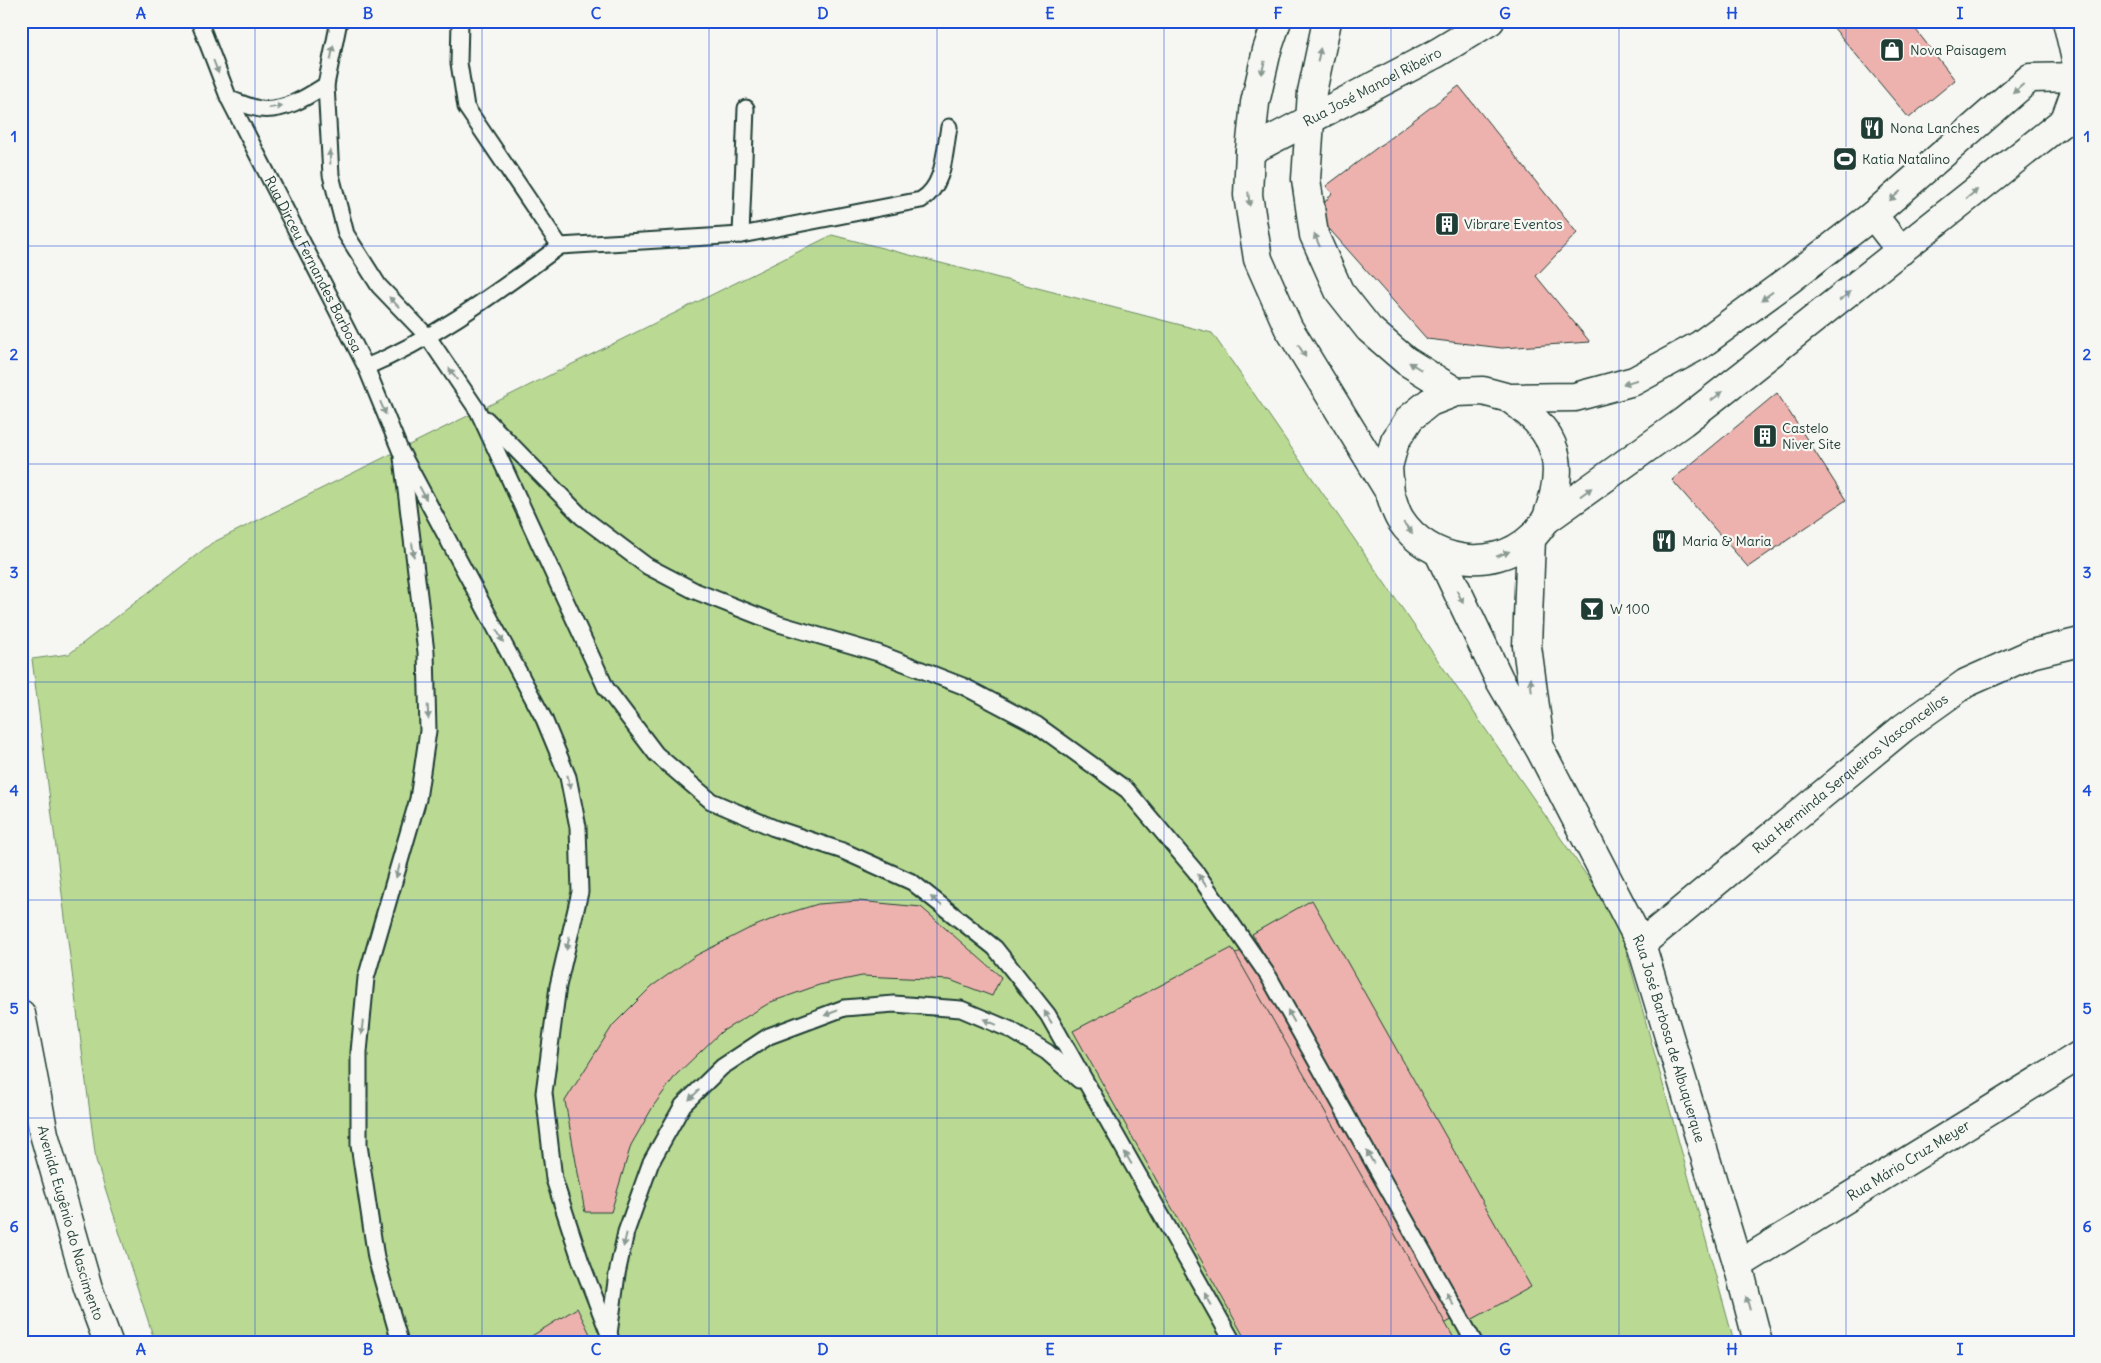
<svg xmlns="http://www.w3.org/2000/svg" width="2101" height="1363" font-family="Delius,sans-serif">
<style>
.green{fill:#bada93;stroke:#6c8c64}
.building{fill:#eeb2ae;stroke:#1f3d34}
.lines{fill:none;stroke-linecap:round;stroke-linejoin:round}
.lane-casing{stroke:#1f3d34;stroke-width:19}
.street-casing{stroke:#1f3d34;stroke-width:31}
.secondary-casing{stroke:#1f3d34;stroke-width:31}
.lane{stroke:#f6f6f2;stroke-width:15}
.street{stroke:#f6f6f2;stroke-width:28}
.secondary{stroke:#f6f6f2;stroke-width:28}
.oneway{fill:#8a9a93}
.grid{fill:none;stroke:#1d4ed8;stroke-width:1;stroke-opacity:0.55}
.labels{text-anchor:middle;stroke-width:4.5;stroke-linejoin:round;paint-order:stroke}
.poi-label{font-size:14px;fill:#1f3d34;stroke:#f6f6f2;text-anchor:start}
.street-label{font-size:14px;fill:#1f3d34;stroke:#f6f6f2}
.neatline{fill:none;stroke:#1d4ed8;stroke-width:2}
.grid-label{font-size:16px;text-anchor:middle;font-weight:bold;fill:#1d4ed8}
</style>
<rect width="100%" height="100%" fill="#f6f6f2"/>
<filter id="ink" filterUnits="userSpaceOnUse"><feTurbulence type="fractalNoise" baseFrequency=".02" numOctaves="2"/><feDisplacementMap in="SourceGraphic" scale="10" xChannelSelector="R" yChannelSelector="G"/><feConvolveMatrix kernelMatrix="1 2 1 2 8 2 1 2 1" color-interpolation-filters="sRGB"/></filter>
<g filter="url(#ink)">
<path class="green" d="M832,235L1212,333L1618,921L1734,1342H155L96,1160L32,659L69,654L212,543Z"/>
<g class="building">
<path d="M1828,21H1909L1955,80L1909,118Z"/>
<path d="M1459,86L1577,233L1536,276L1590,342L1502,348L1427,339L1316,214L1332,193L1326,186Z"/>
<path d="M1777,393L1846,500L1748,567L1672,480Z"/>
<path d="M1312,900L1531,1287L1471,1320L1252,934Z"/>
<path d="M858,901L921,907L1001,977L992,996L950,980L862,976L819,985L771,1002L721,1032L676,1075L654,1105L631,1145L611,1212H585L565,1101L613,1025L652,986L695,956L748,929L782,915L818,904Z"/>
<path d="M1257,942L1466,1312L1415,1340L1205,971Z"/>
<path d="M1232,948L1455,1340L1456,1342H1247L1073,1031Z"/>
<path d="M577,1308L594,1342H522Z"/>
</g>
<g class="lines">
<defs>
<g id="lane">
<path id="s1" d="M199,21L229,99L366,367L400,450L544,719L568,777L578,827L580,892L558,986L544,1093L554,1179L581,1262L612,1342"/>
<path d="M339,21L326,85L331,175L346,234L379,286L428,337L478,411L606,688L656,754L711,801L774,828L843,851L912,882L995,948L1048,1015L1233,1342"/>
<path d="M229,99C239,102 249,107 260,109C284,112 307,97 326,85"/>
<path d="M741,235L746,108"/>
<path d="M560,246L741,235L921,200C945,186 944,153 949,127"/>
<path d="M366,367C438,337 498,291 560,246L466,107L459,63L460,21"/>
<path d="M486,419L582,517L647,566L695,591L779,624L878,653L963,686L1037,725L1127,790L1196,872L1269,977L1474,1342"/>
<path d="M609,1334L617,1274L626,1232L651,1162L683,1105L722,1067L769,1036L844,1008L894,1004L961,1009L1011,1030L1047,1052L1079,1080"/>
<path d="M400,1342L376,1258L359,1145V1052L366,978L418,799L428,731L426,652L402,458"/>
</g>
<g id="street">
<path d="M1277,21L1267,50L1255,103L1250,151L1248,195L1258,259L1288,327L1390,493C1393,501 1395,511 1400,519C1428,563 1492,573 1531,538C1537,533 1541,526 1546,520L1683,422L1751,369L2065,120L2080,78"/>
<path d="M1327,21L1312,92L1306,179L1314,235L1339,291L1369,329L1406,361L1456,392"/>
<path d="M2067,21L2080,77"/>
<path id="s2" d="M1250,151L1437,53L1490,21"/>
<path d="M1873,215L1901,251"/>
<path d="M1509,398C1558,432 1568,464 1546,520"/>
<path d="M1390,493L1388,467L1395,441L1410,418L1430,402L1456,392L1483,391L1509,398L1575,397L1634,381L1700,345L1789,280L1873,215L2030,78L2080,77"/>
<path d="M1531,538L1527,646L1539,737"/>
<path id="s3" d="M1439,553L1499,679L1541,751L1641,944L1738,1265L1758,1342"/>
<path id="s4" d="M1641,944L1903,728L1966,683L2031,654L2080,642"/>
<path id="s5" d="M1738,1265L2080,1055"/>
</g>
<g id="secondary">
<path id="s6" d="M21,1014L44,1134L88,1288L108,1342"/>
</g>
</defs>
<use href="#lane" class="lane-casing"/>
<use href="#street" class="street-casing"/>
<use href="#secondary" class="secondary-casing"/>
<use href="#lane" class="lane"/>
<use href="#street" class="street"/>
<use href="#secondary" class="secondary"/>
</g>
<defs><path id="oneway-solid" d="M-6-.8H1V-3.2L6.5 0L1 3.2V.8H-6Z" transform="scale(1.25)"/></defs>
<g class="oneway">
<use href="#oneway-solid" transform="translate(332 53) rotate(-79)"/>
<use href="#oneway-solid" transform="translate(1319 55) rotate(-79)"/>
<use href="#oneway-solid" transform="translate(216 67) rotate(69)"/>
<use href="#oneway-solid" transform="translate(1263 68) rotate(103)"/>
<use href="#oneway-solid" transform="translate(2018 89) rotate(139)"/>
<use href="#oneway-solid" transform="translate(276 107) rotate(-7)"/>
<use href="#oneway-solid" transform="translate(330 157) rotate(-93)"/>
<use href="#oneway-solid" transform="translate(1972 194) rotate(-39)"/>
<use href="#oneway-solid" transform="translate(1895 196) rotate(139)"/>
<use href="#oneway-solid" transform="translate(1249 199) rotate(84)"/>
<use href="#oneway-solid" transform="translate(1317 240) rotate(-112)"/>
<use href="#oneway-solid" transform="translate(1767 296) rotate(144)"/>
<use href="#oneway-solid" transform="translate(1845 296) rotate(-38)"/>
<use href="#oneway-solid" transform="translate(394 302) rotate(-134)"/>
<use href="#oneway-solid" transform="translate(1302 351) rotate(59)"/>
<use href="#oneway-solid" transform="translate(1415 366) rotate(-148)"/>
<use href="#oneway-solid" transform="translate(453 374) rotate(-124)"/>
<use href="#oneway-solid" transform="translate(1630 382) rotate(162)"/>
<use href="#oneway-solid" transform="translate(1717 396) rotate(-37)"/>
<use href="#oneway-solid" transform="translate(383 408) rotate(67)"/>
<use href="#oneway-solid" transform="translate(1586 492) rotate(-36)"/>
<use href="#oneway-solid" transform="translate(423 493) rotate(62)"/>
<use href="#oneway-solid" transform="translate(1408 528) rotate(50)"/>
<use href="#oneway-solid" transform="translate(413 550) rotate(83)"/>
<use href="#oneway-solid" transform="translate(1503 554) rotate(-21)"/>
<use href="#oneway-solid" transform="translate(1460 597) rotate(64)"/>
<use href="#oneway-solid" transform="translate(500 636) rotate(62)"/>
<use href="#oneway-solid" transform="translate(1531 685) rotate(-96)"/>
<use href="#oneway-solid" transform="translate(428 712) rotate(88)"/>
<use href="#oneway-solid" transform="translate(569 782) rotate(77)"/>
<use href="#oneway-solid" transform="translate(398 871) rotate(106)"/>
<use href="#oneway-solid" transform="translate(1202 880) rotate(-125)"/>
<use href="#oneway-solid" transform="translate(936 901) rotate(-141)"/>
<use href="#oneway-solid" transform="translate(568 943) rotate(103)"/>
<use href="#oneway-solid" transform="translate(831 1013) rotate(159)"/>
<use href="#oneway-solid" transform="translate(1291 1016) rotate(-119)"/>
<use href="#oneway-solid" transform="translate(1048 1017) rotate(-122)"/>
<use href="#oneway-solid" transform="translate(990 1022) rotate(-157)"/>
<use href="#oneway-solid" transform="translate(362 1028) rotate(96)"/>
<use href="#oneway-solid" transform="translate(694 1095) rotate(136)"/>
<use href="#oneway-solid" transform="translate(1370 1157) rotate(-119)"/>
<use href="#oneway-solid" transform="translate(1128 1158) rotate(-120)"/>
<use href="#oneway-solid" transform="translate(625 1240) rotate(103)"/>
<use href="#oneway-solid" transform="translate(1208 1299) rotate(-120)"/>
<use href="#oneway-solid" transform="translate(1450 1299) rotate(-119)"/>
<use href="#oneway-solid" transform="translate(1748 1303) rotate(-105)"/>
</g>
</g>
<path class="grid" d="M255,21V1342M482,21V1342M709,21V1342M937,21V1342M1164,21V1342M1391,21V1342M1619,21V1342M1846,21V1342M21,246H2080M21,464H2080M21,682H2080M21,900H2080M21,1118H2080"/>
<defs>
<symbol id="shop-square" viewBox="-11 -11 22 22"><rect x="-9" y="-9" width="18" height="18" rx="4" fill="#1f3d34" stroke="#f6f6f2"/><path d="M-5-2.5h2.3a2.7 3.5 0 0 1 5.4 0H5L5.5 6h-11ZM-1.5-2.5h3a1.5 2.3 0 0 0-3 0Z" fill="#fff"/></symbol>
<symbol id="restaurant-square" viewBox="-11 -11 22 22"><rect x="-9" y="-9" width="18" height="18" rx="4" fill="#1f3d34" stroke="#f6f6f2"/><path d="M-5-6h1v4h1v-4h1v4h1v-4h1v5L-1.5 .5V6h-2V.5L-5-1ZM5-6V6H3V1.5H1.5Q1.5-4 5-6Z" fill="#fff"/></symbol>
<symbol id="stadium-square" viewBox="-11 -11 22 22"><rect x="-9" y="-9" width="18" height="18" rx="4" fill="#1f3d34" stroke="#f6f6f2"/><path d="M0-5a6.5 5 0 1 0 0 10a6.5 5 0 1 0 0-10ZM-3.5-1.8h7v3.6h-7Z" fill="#fff"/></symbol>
<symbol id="building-square" viewBox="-11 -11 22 22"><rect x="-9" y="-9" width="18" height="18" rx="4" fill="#1f3d34" stroke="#f6f6f2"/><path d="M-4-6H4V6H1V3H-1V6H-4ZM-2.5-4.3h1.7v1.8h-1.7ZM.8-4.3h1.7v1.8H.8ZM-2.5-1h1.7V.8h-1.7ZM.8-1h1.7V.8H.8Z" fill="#fff"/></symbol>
<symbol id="bar-square" viewBox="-11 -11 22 22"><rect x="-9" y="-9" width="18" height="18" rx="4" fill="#1f3d34" stroke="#f6f6f2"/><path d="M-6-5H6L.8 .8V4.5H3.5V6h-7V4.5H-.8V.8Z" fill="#fff"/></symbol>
</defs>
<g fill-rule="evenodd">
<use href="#shop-square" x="1878" y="36" width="28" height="28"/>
<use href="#restaurant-square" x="1858" y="114" width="28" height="28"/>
<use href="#stadium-square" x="1831" y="145" width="28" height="28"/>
<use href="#building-square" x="1433" y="210" width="28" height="28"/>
<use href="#building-square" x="1751" y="422" width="28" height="28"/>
<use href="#restaurant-square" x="1650" y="527" width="28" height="28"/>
<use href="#bar-square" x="1578" y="595" width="28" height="28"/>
</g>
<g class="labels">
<g class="poi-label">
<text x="1910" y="55">Nova Paisagem</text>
<text x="1890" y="133">Nona Lanches</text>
<text x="1862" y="164">Katia Natalino</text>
<text x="1464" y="229">Vibrare Eventos</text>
<text x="1782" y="433">Castelo<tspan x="1782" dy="16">Niver Site</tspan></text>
<text x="1682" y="546">Maria &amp; Maria</text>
<text x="1610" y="614">W 100</text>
</g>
<g class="street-label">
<text dy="5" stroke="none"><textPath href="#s2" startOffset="138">Rua José Manoel Ribeiro</textPath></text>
<text dy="5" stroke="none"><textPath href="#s1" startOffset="269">Rua Dirceu Fernandes Barbosa</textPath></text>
<text dy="5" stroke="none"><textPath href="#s4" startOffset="270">Rua Herminda Serqueiros Vasconcellos</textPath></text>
<text dy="5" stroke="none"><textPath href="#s3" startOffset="539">Rua José Barbosa de Albuquerque</textPath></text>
<text dy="5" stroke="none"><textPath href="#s5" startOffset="200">Rua Mário Cruz Meyer</textPath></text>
<text dy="5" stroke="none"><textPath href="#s6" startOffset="215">Avenida Eugênio do Nascimento</textPath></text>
</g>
</g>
<rect width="2101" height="1363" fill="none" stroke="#f6f6f2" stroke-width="55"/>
<rect x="28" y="28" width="2046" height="1308" class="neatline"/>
<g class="grid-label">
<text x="141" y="19">A</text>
<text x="368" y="19">B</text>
<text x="596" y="19">C</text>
<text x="823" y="19">D</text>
<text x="1050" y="19">E</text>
<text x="1278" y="19">F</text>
<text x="1505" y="19">G</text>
<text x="1732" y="19">H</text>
<text x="1960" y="19">I</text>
<text x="14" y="142">1</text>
<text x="2087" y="142">1</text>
<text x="14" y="360">2</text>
<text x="2087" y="360">2</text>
<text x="14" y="578">3</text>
<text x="2087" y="578">3</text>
<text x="14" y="796">4</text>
<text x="2087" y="796">4</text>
<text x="14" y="1014">5</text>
<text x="2087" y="1014">5</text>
<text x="14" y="1232">6</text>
<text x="2087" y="1232">6</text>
<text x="141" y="1355">A</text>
<text x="368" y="1355">B</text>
<text x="596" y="1355">C</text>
<text x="823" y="1355">D</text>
<text x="1050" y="1355">E</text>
<text x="1278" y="1355">F</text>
<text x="1505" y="1355">G</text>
<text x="1732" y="1355">H</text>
<text x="1960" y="1355">I</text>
</g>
</svg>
